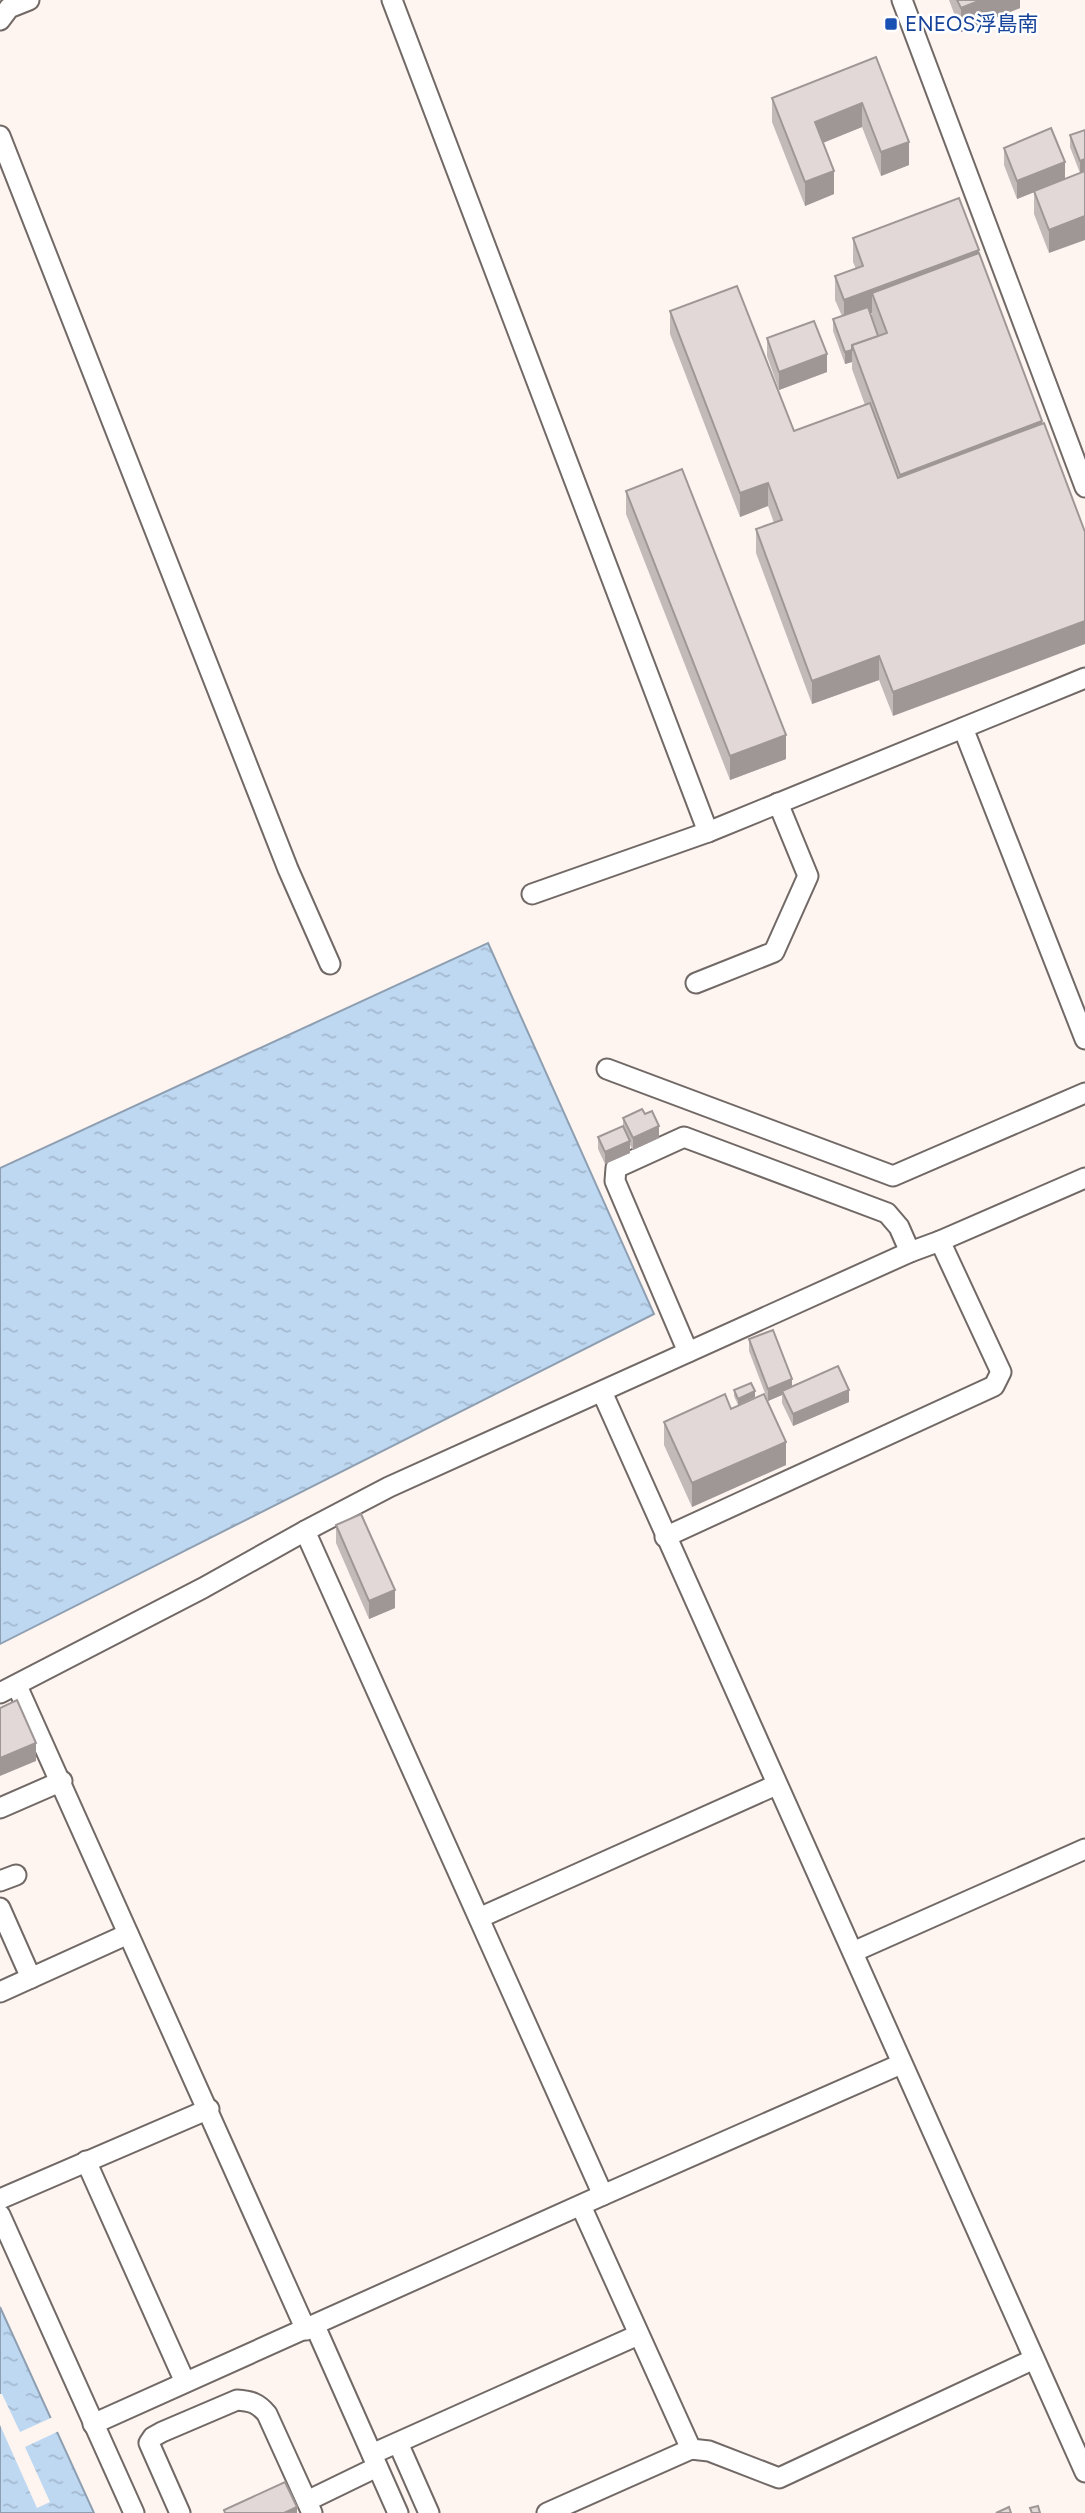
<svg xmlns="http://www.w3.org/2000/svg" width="1085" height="2513" font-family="Figtree,'Noto Sans JP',sans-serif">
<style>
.water{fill:url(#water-ripples);stroke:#8e9fb1;stroke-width:2}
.pier{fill:#fef5f1}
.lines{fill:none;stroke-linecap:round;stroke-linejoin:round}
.minor-casing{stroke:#716966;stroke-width:23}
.minor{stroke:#fff;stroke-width:19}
.wall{fill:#c2bab9;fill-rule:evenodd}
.shaded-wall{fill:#9e9796}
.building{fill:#e2d8d7;stroke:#9e9796;stroke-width:2}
.transit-dot{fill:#1a4fb4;stroke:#fff;stroke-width:2.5}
.labels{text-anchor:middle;stroke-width:5;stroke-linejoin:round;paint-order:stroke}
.transit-label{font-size:21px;fill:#164399;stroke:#fff;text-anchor:start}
</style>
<defs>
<pattern id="water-ripples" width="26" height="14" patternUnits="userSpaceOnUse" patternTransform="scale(1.75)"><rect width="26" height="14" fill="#bed8f2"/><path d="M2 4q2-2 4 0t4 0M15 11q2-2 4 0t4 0" fill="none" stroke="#a3b9cf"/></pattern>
</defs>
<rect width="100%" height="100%" fill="#fef5f1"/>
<g class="water">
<path d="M488,943L654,1314L0,1644V1168Z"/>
<path d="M0,2307L94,2513H0Z"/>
</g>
<path class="pier" d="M0,2394H2L20,2432L53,2417L59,2431L25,2447L50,2502L37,2508L0,2425Z"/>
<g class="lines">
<defs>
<g id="minor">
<path d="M392,0L708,832"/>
<path d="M902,0L1085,487"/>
<path d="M0,20L9,8L29,0"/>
<path d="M0,136L288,869L330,964"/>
<path d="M963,728L1085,1039"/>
<path d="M532,894L708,832L1085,678"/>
<path d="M696,983L774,952L808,876L778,803"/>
<path d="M607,1069L893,1176L1085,1093"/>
<path d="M688,1352L615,1181L616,1168L684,1137L887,1213L899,1227L910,1252"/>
<path d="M602,1392L1085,2472"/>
<path d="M305,1531L603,2195"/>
<path d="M665,1537L994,1386L1001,1372L940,1241"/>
<path d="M17,1686L306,2330"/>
<path d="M0,1693L203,1588L305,1531L389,1487L910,1252L940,1241L1085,1178"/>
<path d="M0,1808L62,1781"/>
<path d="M0,1881L16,1875"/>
<path d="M0,1908L31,1978"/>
<path d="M479,1918L776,1785"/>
<path d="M853,1952L1085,1849"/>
<path d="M0,1992L128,1934"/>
<path d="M86,2161L185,2382"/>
<path d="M0,2199L209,2109"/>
<path d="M581,2206L691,2449L709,2451L779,2478L1034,2359"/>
<path d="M0,2215L134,2513"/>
<path d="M315,2326L398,2513"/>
<path d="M93,2424L603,2195L901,2064"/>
<path d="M398,2443L429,2513"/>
<path d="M372,2454L638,2335"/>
<path d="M307,2501L377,2467"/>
<path d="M180,2513L149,2443L153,2437L162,2432L237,2400C251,2401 258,2403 267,2414L312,2513"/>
<path d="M547,2513L691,2449"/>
</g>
</defs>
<use href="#minor" class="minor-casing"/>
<use href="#minor" class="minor"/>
</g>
<g class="wall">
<path d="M949,0H1020V8L961,32Z"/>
<path d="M876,57L909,165L881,176L862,127L823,143L834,194L805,206L772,122V98Z"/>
<path d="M1051,128L1049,253L1034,214V192L1017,199L1004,165V148Z"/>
<path d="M1085,130L1080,173L1070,147V135Z"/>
<path d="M959,198L893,716L879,680L812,704L756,553V529L774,523L768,506L740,517L670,334V311L794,431L865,405L852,369V362L845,364L833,331V319L842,316L835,300V276L856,269L853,262V238ZM872,313V317L878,336L870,314Z"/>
<path d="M767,338L827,372L779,390L767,356Z"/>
<path d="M626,491L786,759L730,780L626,514Z"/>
<path d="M623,1118L659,1138L633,1150L630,1145V1153L605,1164L598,1149V1137L623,1126Z"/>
<path d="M749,1339L792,1386L849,1402L793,1426L782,1403V1395L768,1401L749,1351Z"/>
<path d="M734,1390L755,1397L738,1405L734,1396Z"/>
<path d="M729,1404L731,1409L786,1465L692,1507L664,1445V1422Z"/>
<path d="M336,1525L395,1608L369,1619L336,1543Z"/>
</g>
<g class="shaded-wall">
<path d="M981,0H1020V8L961,32V8Z"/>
<path d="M862,103V127L815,146V122Z"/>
<path d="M909,142V165L881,176V152Z"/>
<path d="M1085,159V171L1080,173V161Z"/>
<path d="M1065,162V180L1017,199V181Z"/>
<path d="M834,171V194L805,206V182Z"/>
<path d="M1085,216V240L1049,253V230Z"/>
<path d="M979,250V273L872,293V313L844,324V300Z"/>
<path d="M852,350V362L845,364V352Z"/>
<path d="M827,354V372L779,390V372Z"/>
<path d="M1042,421V444L900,498V475Z"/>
<path d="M768,483V506L740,517V493Z"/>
<path d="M1085,621V644L893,716V692Z"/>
<path d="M879,656V680L812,704V681Z"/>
<path d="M786,735V759L730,780V756Z"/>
<path d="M659,1126V1138L633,1150V1138Z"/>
<path d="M630,1141V1153L605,1164V1152Z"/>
<path d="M792,1379V1391H782V1395L768,1401V1389Z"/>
<path d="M849,1390V1402L793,1426V1414Z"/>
<path d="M755,1391V1397L738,1405V1399Z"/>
<path d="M786,1442V1465L692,1507V1483Z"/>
<path d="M395,1590V1608L369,1619V1601Z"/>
<path d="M36,1743V1761L0,1776V1758Z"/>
<path d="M297,2507V2513H284Z"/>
</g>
<g class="building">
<path d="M957,0H981L961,8Z"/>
<path d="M876,57L909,142L881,152L862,103L815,122L834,171L805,182L772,98Z"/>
<path d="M1051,128L1065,162L1017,181L1004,148Z"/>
<path d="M1085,130V159L1080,161L1070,135Z"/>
<path d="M1085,171V216L1049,230L1034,191Z"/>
<path d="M959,198L979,250L844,300L835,276L863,266L853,238Z"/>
<path d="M979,253L1042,421L900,475L852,345L887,333L872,293Z"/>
<path d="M737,286L794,431L870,403L898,478L1044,423L1085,532V621L893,692L879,656L812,681L756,529L782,520L768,483L740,493L670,311Z"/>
<path d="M868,307L878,336L852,345V350L845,352L833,319Z"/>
<path d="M814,321L827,354L779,372L767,338Z"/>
<path d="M682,469L786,735L730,756L626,491Z"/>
<path d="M642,1109L645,1114L652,1111L659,1126L633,1138L623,1118Z"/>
<path d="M623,1126L630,1141L605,1152L598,1137Z"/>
<path d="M773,1330L792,1379L768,1389L749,1339Z"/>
<path d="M838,1366L849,1390L793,1414L782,1391Z"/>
<path d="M751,1383L755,1391L738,1399L734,1390Z"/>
<path d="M725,1394L731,1409L764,1394L786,1442L692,1483L664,1422Z"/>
<path d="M361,1514L395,1590L369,1601L336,1525Z"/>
<path d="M17,1700L36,1743L0,1758V1708Z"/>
<path d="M285,2482L297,2507L284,2513H225L224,2510Z"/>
<path d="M1038,2506L1040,2513H1032L1030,2508Z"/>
<path d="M1009,2507L1011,2513H996Z"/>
</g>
<rect class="transit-dot" x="884" y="17" width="14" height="14" rx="3.5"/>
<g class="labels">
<g class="transit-label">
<text x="905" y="31">ENEOS浮島南</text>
</g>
</g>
</svg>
